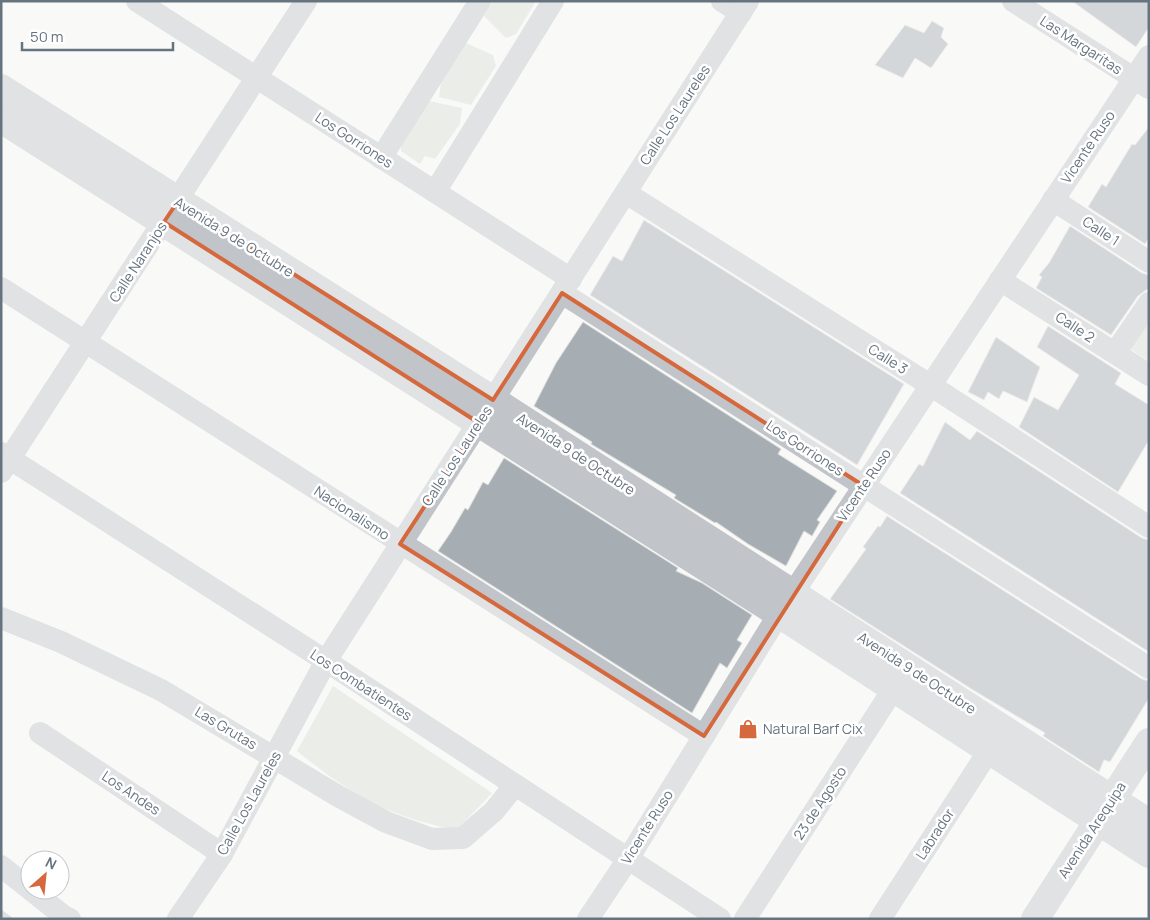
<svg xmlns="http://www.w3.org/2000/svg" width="1150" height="920" font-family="Manrope,sans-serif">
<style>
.green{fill:#d9ded7}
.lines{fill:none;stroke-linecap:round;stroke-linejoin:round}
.stream{stroke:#bac3c8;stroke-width:6}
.building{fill:#a6aeb4;stroke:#dbdcda}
.minor{stroke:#c1c5c9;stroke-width:22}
.tertiary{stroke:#c1c5c9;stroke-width:28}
.marked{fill:none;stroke:#d5683c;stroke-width:4;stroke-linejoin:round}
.labels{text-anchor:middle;stroke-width:5;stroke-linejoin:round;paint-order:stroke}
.street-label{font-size:14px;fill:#667480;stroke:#fff}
.poi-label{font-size:14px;fill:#667480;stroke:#fff;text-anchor:start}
</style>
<rect width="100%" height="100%" fill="#f9faf8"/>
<g class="green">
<path d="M493,1H536L516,34L506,38L484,16Z"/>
<path d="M466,43L493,55L496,66L471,105L439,97L441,82Z"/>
<path d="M429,101L462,108L460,124L435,159L425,156L420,164L401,151V146Z"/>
<path d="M1149,315V361L1127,347Z"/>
<path d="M333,686L492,793L456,831C436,825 415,821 396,813C362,801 325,774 297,751Z"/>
</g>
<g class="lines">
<path class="stream" d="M1,913L9,919"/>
</g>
<g class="building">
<path d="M1072,1H1149V27L1136,47Z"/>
<path d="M932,21L944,28L941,37L948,44L931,68L915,58L903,78L875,65L905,25L924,33Z"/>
<path d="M1149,127V238L1145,244L1088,207L1102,184L1106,187L1132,144L1135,145Z"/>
<path d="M644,220L904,384L857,465L590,295L613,256L622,261Z"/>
<path d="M1070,226L1142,273L1149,275V288L1138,296L1111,335L1036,288L1042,277L1039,275L1049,263Z"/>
<path d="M583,322L781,449L778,454L837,491L817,520L820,522L812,536L804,531L786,566L748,544L716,522L715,523L674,498L676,495L591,444L592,442L534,406L556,363Z"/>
<path d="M1048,326L1121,373L1115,384L1149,405V440L1118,492L1019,427L1034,397L1058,410L1079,375L1037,347Z"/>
<path d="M996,337L1040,367L1027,402L1003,391L999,399L988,392L984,400L968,392Z"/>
<path d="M945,422L970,440L977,431L1142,538L1149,540V652L900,493L919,464L923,466Z"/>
<path d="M504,458L678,568L676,571L702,583L752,615L737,640L742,643L727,668L720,663L692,713L438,551L451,532L465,508L468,510L483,482L488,485Z"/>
<path d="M887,516L1142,679L1149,681V698L1110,762L1104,760L1099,772L1043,736L1045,733L973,690L830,599L866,549L863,547L878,526L880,527Z"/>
</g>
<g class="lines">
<g class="minor">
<path d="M137,1L571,279"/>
<path d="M722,1L741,13"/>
<path d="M1013,1L1149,88"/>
<path d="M381,158L480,1"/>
<path d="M435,192L553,1"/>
<path d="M626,193L930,385L1149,527"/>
<path d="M1053,200L1149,262"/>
<path d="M1000,280L1149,375"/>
<path d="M1,288L704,736"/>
<path d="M562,293L1149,668"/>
<path d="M1115,353L1149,303"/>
<path d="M1,453L326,661L720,919"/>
<path d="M1,472L306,1"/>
<path d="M1,618L61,642L161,690L338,796L386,822L432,839L463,838L494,811L515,785"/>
<path d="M40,733L222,854"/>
<path d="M1,866L65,917L70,919"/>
<path d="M178,919L222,854L326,661L748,1"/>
<path d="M588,919L628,859L779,614L1149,56"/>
<path d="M745,919L894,688"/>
<path d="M880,919L990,749"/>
</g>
<g class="tertiary">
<path d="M1,88L493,400L1149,823"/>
<path d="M1,119L779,614L1149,854"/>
<path d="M1035,919L1149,742"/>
</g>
</g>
<path d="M0 0H1150V920H0ZM178,201L493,400L562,293L864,486L704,736L400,544L479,423L164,222Z" fill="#f9faf8" fill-opacity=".55" fill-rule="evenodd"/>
<path class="marked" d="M178,201L493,400L562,293L864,486L704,736L400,544L479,423L164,222Z"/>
<defs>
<symbol id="shop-bare" viewBox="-9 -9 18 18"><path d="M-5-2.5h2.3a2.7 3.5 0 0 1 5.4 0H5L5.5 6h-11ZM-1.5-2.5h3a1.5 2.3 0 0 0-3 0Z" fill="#d5683c" stroke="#fff" stroke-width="2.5" paint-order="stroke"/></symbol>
</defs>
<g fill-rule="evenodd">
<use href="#shop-bare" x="734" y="715" width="28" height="28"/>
</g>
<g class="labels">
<g class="street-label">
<text transform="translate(1081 45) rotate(33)" y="5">Las Margaritas</text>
<text transform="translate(675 115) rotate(-57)" y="5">Calle Los Laureles</text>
<text transform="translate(354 140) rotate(33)" y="5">Los Gorriones</text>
<text transform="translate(1088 147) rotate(-56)" y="5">Vicente Ruso</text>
<text transform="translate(1101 231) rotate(33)" y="5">Calle 1</text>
<text transform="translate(234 237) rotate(32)" y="5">Avenida 9 de Octubre</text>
<text transform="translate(138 262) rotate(-57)" y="5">Calle Naranjos</text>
<text transform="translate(1075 327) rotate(33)" y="5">Calle 2</text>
<text transform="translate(888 359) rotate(32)" y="5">Calle 3</text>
<text transform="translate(805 448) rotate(33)" y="5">Los Gorriones</text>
<text transform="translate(576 454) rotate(33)" y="5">Avenida 9 de Octubre</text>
<text transform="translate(457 456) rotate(-57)" y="5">Calle Los Laureles</text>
<text transform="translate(864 485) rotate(-56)" y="5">Vicente Ruso</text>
<text transform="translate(352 513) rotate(33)" y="5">Nacionalismo</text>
<text transform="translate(917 673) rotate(33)" y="5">Avenida 9 de Octubre</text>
<text transform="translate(361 685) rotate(33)" y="5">Los Combatientes</text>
<text transform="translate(226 728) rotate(31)" y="5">Las Grutas</text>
<text transform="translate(131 793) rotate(34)" y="5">Los Andes</text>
<text transform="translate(249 803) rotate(-61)" y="5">Calle Los Laureles</text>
<text transform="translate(820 803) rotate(-57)" y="5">23 de Agosto</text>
<text transform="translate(647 827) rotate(-58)" y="5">Vicente Ruso</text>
<text transform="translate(1092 830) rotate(-57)" y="5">Avenida Arequipa</text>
<text transform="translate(935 834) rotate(-57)" y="5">Labrador</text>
</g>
<g class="poi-label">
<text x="763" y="734">Natural Barf Cix</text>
</g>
</g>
<rect width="1150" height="920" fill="none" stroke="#667480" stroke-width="5"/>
<g transform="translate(45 875) rotate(27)"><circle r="24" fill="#ffffff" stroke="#c2c7cc"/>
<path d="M0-4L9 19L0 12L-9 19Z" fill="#d5683c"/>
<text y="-8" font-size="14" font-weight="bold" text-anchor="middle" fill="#667480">N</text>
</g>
<path d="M22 42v8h151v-8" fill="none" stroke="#667480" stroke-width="2.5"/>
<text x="30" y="42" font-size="15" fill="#667480" stroke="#ffffff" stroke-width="4" paint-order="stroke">50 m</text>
</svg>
